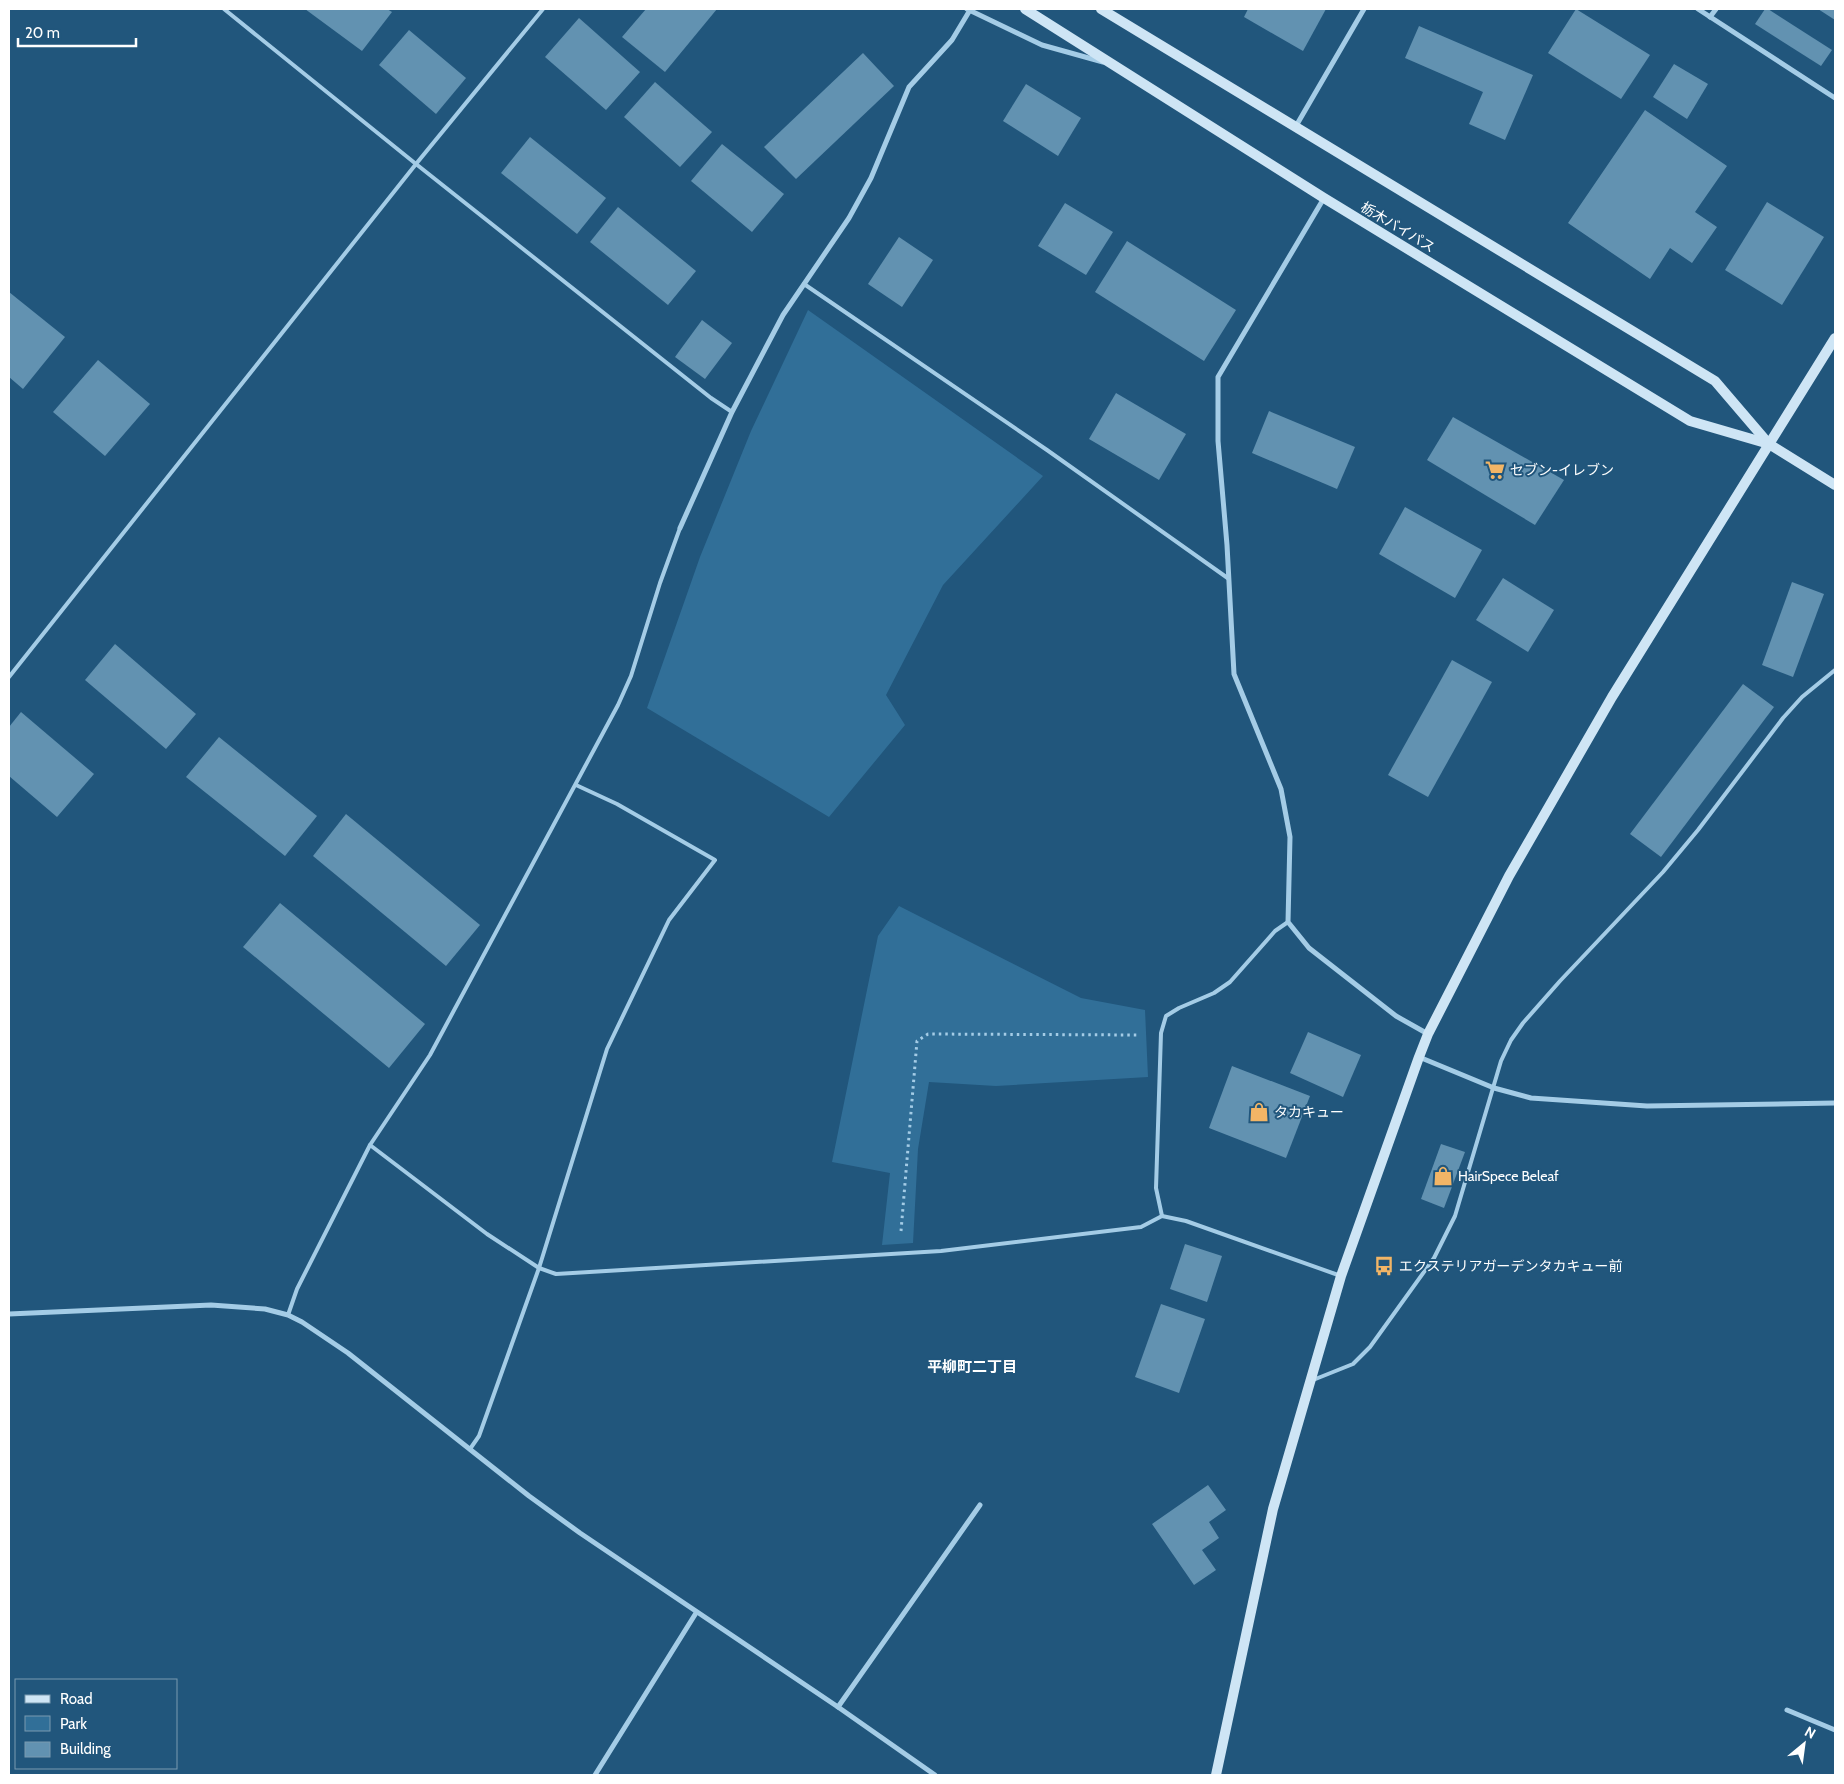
<svg xmlns="http://www.w3.org/2000/svg" width="1844" height="1784" font-family="Cabin,'Noto Sans JP',sans-serif">
<style>
.green{fill:#316f98}
.building{fill:#6292b1}
.lines{fill:none;stroke-linecap:round;stroke-linejoin:round}
.path{stroke:#a4cce6;stroke-width:3;stroke-dasharray:2.5 4;stroke-linecap:butt}
.lane{stroke:#a4cce6;stroke-width:4}
.street{stroke:#a4cce6;stroke-width:5}
.secondary{stroke:#cee5f5;stroke-width:10}
.labels{text-anchor:middle;stroke-width:4;stroke-linejoin:round;paint-order:stroke}
.street-label{font-size:14px;fill:#fff;stroke:#21567c}
.poi-label{font-size:14px;fill:#fff;stroke:#21567c;text-anchor:start}
.neighbourhood-label{font-size:15px;font-weight:bold;fill:#fff;stroke:#21567c}
</style>
<rect width="100%" height="100%" fill="#21567c"/>
<g class="green">
<path d="M808,310L1043,476L943,585L886,695L905,725L829,817L647,708L700,557L751,431Z"/>
<path d="M899,906L1081,998L1145,1010L1148,1077L996,1086L929,1082L918,1149L913,1243L882,1245L890,1173L832,1162L878,936Z"/>
</g>
<g class="building">
<path d="M305,9H387L392,12L362,51Z"/>
<path d="M646,9H717L665,72L622,37Z"/>
<path d="M1248,9H1326L1303,51L1244,17Z"/>
<path d="M1576,9L1650,55L1621,99L1548,53Z"/>
<path d="M1765,9H1768L1832,50L1821,66L1755,24Z"/>
<path d="M1818,9H1835V20Z"/>
<path d="M579,18L640,72L606,110L545,57Z"/>
<path d="M1419,26L1533,75L1505,140L1469,124L1483,92L1405,58Z"/>
<path d="M409,30L466,78L436,114L379,65Z"/>
<path d="M863,53L894,86L796,179L764,147Z"/>
<path d="M1674,64L1708,84L1687,119L1653,97Z"/>
<path d="M655,82L712,132L680,167L624,117Z"/>
<path d="M1026,84L1081,118L1058,156L1003,121Z"/>
<path d="M1645,110L1727,166L1695,212L1717,227L1692,263L1670,248L1650,279L1568,223Z"/>
<path d="M530,137L606,198L577,234L501,173Z"/>
<path d="M722,144L784,194L752,232L691,181Z"/>
<path d="M1767,202L1824,237L1782,305L1725,270Z"/>
<path d="M1065,203L1113,232L1086,275L1038,246Z"/>
<path d="M618,207L696,271L668,305L590,242Z"/>
<path d="M899,237L933,260L902,307L868,284Z"/>
<path d="M1127,241L1236,310L1204,361L1095,292Z"/>
<path d="M9,292L65,337L23,389L9,377Z"/>
<path d="M702,320L732,343L705,379L675,357Z"/>
<path d="M98,360L150,404L105,456L53,412Z"/>
<path d="M1116,393L1186,434L1159,480L1089,439Z"/>
<path d="M1269,411L1355,447L1337,489L1252,453Z"/>
<path d="M1453,417L1564,480L1535,525L1427,460Z"/>
<path d="M1405,507L1482,550L1455,598L1379,554Z"/>
<path d="M1503,578L1554,610L1528,652L1476,620Z"/>
<path d="M1792,582L1824,594L1793,677L1762,665Z"/>
<path d="M115,644L196,714L166,749L85,680Z"/>
<path d="M1452,660L1492,682L1428,797L1388,775Z"/>
<path d="M1743,684L1774,707L1661,857L1630,834Z"/>
<path d="M21,712L94,774L57,817L9,776V727Z"/>
<path d="M219,737L317,816L285,856L186,777Z"/>
<path d="M346,814L480,925L446,966L313,856Z"/>
<path d="M280,903L425,1024L389,1068L243,947Z"/>
<path d="M1308,1032L1361,1055L1343,1097L1290,1073Z"/>
<path d="M1232,1066L1310,1096L1286,1158L1209,1128Z"/>
<path d="M1441,1144L1465,1152L1444,1208L1421,1199Z"/>
<path d="M1185,1244L1222,1256L1207,1302L1170,1289Z"/>
<path d="M1161,1304L1205,1319L1179,1393L1135,1377Z"/>
<path d="M1208,1485L1226,1510L1209,1522L1219,1538L1202,1550L1216,1570L1194,1585L1152,1524Z"/>
</g>
<g class="lines">
<path class="path" d="M901,1231L917,1041L928,1034L1138,1035"/>
<g class="lane">
<path d="M224,9L416,164L711,398L732,412"/>
<path d="M804,284L1047,450L1229,579"/>
<path d="M9,677L416,164L543,9"/>
<path d="M370,1145L487,1234L539,1268L556,1274L941,1251L1141,1227L1162,1216L1186,1221L1341,1276"/>
<path d="M1162,1216L1156,1188L1161,1033L1166,1016L1179,1008L1214,993L1230,982L1275,931L1288,922"/>
<path d="M288,1315L297,1289L370,1145L430,1055L618,705L631,676L660,583L680,528"/>
<path d="M1313,1380L1353,1364L1370,1347L1434,1258L1455,1216L1501,1061L1511,1040L1523,1023L1560,981L1663,872L1698,830L1783,718L1802,697L1835,670"/>
<path d="M470,1449L479,1436L539,1268L607,1049L669,920L715,860L617,804L576,785"/>
</g>
<g class="street">
<path d="M967,9L1042,45L1103,62"/>
<path d="M1698,9L1835,98"/>
<path d="M1710,17L1716,9"/>
<path d="M1296,126L1364,9"/>
<path d="M1324,198L1218,377V441L1227,545L1234,674L1281,789L1290,837L1288,922L1309,948L1396,1016L1428,1034"/>
<path d="M680,528L732,412L783,315L849,218L871,178L909,87L952,40L970,10"/>
<path d="M1419,1057L1494,1088L1531,1098L1647,1106L1835,1103"/>
<path d="M9,1314L211,1305L265,1309L288,1315L302,1322L348,1353L529,1496L580,1533L838,1707L935,1775"/>
<path d="M838,1707L980,1505"/>
<path d="M1787,1710L1835,1730"/>
<path d="M595,1775L696,1613"/>
</g>
<g class="secondary">
<path d="M1025,9L1324,198L1690,421L1769,444L1835,485"/>
<path d="M1101,9L1715,381L1768,443"/>
<path d="M1216,1775L1273,1509L1341,1276L1419,1057L1428,1034L1509,876L1612,697L1835,338"/>
</g>
</g>
<defs>
<symbol id="supermarket-bare" viewBox="-9 -9 18 18"><path d="M-6-5.5h2.5l.6 2H6L4.5 2H-2.5L-4.4-4H-6ZM-1.5 3.2a1.3 1.3 0 1 0 .1 0ZM3 3.2a1.3 1.3 0 1 0 .1 0Z" fill="#f2b566" stroke="#21567c" stroke-width="2.5" paint-order="stroke"/></symbol>
<symbol id="shop-bare" viewBox="-9 -9 18 18"><path d="M-5-2.5h2.3a2.7 3.5 0 0 1 5.4 0H5L5.5 6h-11ZM-1.5-2.5h3a1.5 2.3 0 0 0-3 0Z" fill="#f2b566" stroke="#21567c" stroke-width="2.5" paint-order="stroke"/></symbol>
<symbol id="bus-bare" viewBox="-9 -9 18 18"><path d="M-5-6H5V4H4V6H2V4H-2V6H-4V4H-5ZM-3.5-4V0h7V-4ZM-3.5 1.2v1.5H-2V1.2ZM2 1.2v1.5H3.5V1.2Z" fill="#f2b566" stroke="#21567c" stroke-width="2.5" paint-order="stroke"/></symbol>
</defs>
<g fill-rule="evenodd">
<use href="#supermarket-bare" x="1481" y="456" width="28" height="28"/>
<use href="#shop-bare" x="1245" y="1098" width="28" height="28"/>
<use href="#shop-bare" x="1429" y="1162" width="28" height="28"/>
<use href="#bus-bare" x="1370" y="1252" width="28" height="28"/>
</g>
<g class="labels">
<g class="street-label">
<text transform="translate(1398 227) rotate(31)" y="5">栃木バイパス</text>
</g>
<g class="poi-label">
<text x="1510" y="475">セブン-イレブン</text>
<text x="1274" y="1117">タカキュー</text>
<text x="1458" y="1181">HairSpece Beleaf</text>
<text x="1399" y="1271">エクステリアガーデンタカキュー前</text>
</g>
<g class="neighbourhood-label">
<text x="972" y="1372">平柳町二丁目</text>
</g>
</g>
<rect width="1844" height="1784" fill="none" stroke="#ffffff" stroke-width="20"/>
<rect x="15" y="1679" width="162" height="90" fill="#21567c" stroke="#7a9ab0"/>
<rect x="25" y="1695" width="25" height="8" fill="#cee5f5" stroke="#7a9ab0"/>
<text x="60" y="1704" font-size="15" fill="#ffffff">Road</text>
<rect x="25" y="1716" width="25" height="15" fill="#316f98" stroke="#7a9ab0"/>
<text x="60" y="1729" font-size="15" fill="#ffffff">Park</text>
<rect x="25" y="1742" width="25" height="15" fill="#6292b1" stroke="#7a9ab0"/>
<text x="60" y="1754" font-size="15" fill="#ffffff">Building</text>
<g transform="translate(1804 1744) rotate(29)" stroke="#21567c" stroke-width="4" paint-order="stroke">
<path d="M0-4L9 19L0 12L-9 19Z" fill="#ffffff"/>
<text y="-8" font-size="14" font-weight="bold" text-anchor="middle" fill="#ffffff">N</text>
</g>
<path d="M18 38v8h118v-8" fill="none" stroke="#ffffff" stroke-width="2.5"/>
<text x="25" y="38" font-size="15" fill="#ffffff" stroke="#21567c" stroke-width="4" paint-order="stroke">20 m</text>
</svg>
